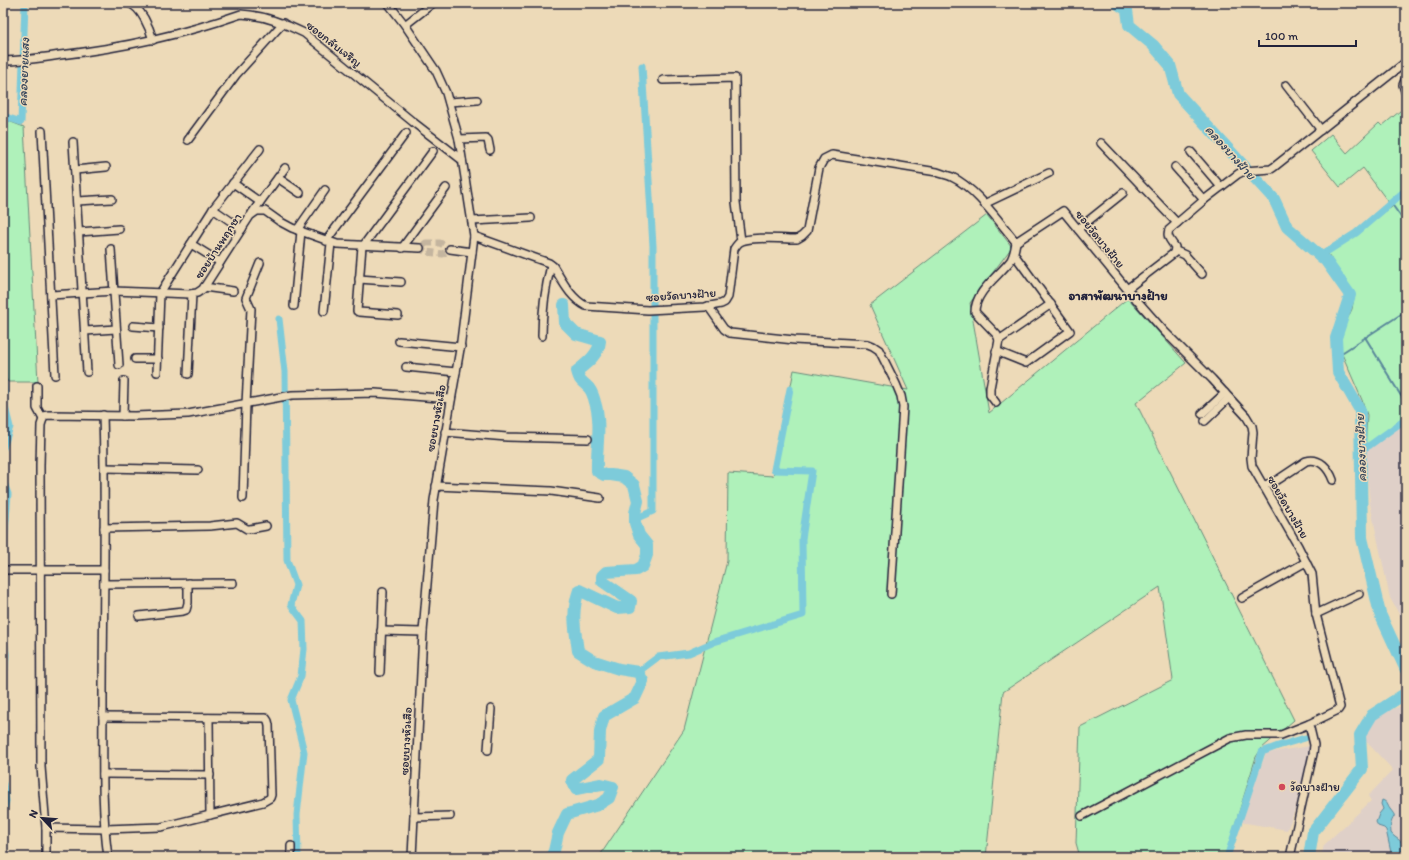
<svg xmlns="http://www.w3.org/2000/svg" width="1409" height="860" font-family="Itim,'Playpen Sans Thai',sans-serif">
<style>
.built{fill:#dfd0c8}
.green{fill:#aff1ba;stroke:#688a7a}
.water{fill:#7dcbda;stroke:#59879a}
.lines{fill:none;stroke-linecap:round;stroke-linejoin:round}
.stream{stroke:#59879a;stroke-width:2}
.canal{stroke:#7dcbda;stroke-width:7}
.river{stroke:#7dcbda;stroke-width:12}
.street-tunnel{stroke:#c4b59f;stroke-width:7;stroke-dasharray:7 3.5;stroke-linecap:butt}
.street-casing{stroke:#22223b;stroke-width:10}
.street{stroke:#eddab8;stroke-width:7}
.poi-dot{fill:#d1495b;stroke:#eddab8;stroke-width:1.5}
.labels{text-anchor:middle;stroke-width:3;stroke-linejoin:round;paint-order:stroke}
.street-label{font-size:12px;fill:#22223b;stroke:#eddab8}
.poi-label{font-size:12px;fill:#22223b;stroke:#eddab8;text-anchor:start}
.water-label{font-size:13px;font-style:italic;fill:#34445b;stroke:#eddab8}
.neighbourhood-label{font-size:13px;font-weight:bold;fill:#22223b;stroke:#eddab8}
</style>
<rect width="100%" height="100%" fill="#eddab8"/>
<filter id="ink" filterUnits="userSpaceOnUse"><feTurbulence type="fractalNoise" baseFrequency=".025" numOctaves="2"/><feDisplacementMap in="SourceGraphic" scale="8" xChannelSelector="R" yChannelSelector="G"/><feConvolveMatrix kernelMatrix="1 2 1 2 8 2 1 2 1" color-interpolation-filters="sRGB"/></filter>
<g filter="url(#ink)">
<g class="built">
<path d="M1406,422V635L1404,623L1390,598L1370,504L1365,451Z"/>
<path d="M1406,705V857H1321L1324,845L1371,801L1368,796L1393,770L1360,735L1366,717Z"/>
<path d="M1310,746L1309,752L1295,810L1287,830L1240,822L1266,753Z"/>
</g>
<g class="green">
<path d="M1406,106V422L1365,451L1367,415L1362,400L1339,347L1342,331L1352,309L1354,297L1327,252L1392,207L1363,168L1340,187L1311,151L1331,134L1347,153L1379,123L1382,126Z"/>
<path d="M3,119L24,127L38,382H8L3,372Z"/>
<path d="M987,215L1012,247L970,303L989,413L1128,298L1186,363L1136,403L1294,720L1261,749L1256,757L1225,857H1080L1076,843L1080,727L1173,680L1160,587L1003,692L986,857H599L684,730L727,561L728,473L773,476L794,370L908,390L870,305Z"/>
</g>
<path class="water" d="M1382,800C1388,802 1387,805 1390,809C1397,818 1394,814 1391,823C1390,826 1391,830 1391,833C1396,840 1403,839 1403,848C1402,853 1403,854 1399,857H1392L1386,830L1384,828L1378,826L1376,822L1379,814L1383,809L1381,804Z"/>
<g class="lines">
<g class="stream">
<path d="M1391,203L1406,224"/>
<path d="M1365,337L1406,404"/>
<path d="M1337,356L1406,311"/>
</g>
<g class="canal">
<path d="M3,116L21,122L25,3"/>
<path d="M1320,256L1356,233L1406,190"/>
<path d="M279,319L285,372L287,560L296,585L291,605L303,621L304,649L301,676L291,700L304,752L297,815L298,857"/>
<path d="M3,374L5,407L10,427L3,448"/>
<path d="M1360,450L1370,445L1406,419"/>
<path d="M3,481L8,494L3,556"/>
<path d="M635,519L653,511V246L642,66"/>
<path d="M3,635L6,654L3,691"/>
<path d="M638,672L658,657L689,653L714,642L803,615L802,539L812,471L774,470L790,389"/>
<path d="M3,784L6,801L3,813"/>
<path d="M1227,857L1262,752L1278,746L1305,738"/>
</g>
<g class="river">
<path d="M1117,3L1127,10L1129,25L1153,45L1170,65L1178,94L1274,199L1287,227L1326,261L1350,295L1336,338L1338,372L1360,410L1362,538L1380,614L1406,670"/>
<path d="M551,857L554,851L558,833L567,814L598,805L609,798L613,787L601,784L576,789L572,780L599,759L600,731L604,716L635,698L643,681L638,672L619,669L594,661L578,651C575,628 571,613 579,590L617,608L630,607L631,601L602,581V576L606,572L636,570L643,566L647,555V545L639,535L635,523V513L638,501L634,485L624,477L611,475H604L597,471C596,448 602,424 595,402C594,398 592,392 589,388C582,380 580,383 577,371C587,363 599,354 600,341L576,334L565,323L564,305"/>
<path d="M1309,857L1313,832L1362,769L1360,735L1372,715L1406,693"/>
</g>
<path class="street-tunnel" d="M426,243H440L450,249L443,254L426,252L420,248Z"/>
<defs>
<g id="street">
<path d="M128,3C141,6 150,29 153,40"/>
<path d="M388,3L405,25L436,71L446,93L459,139L474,236L460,349L434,500L423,632L412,857"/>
<path d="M405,25L433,3"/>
<path d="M3,61C22,61 41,58 60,55C123,48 181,35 241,14C264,15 284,23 304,33L413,122L462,160"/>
<path d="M1406,78L1403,85L1406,94"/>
<path d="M663,80L735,78L736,202L741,241"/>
<path d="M1286,85L1321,130"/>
<path d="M449,102L477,100"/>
<path d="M42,131L55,375"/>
<path d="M459,139L486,138L488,140L490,150"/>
<path d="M188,140L236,75L283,23"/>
<path d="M73,142L87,372"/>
<path d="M1101,143L1177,223"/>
<path d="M1191,152L1221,187"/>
<path d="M1175,167L1204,200"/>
<path d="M75,170L106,167"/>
<path d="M278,178L300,193"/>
<path d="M233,183L260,202"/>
<path d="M77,201L112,199"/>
<path d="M984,204L1049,173"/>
<path d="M213,209L242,229"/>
<path d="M252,213L285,168"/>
<path d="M472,221L531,218"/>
<path d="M1078,229L1123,193"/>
<path d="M297,230L325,190"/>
<path d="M79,232L119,229"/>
<path d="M474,236L549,263L553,266C562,280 570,298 586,306L648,310L705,307L721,304L725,302L728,297L734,249C736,246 738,243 740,242C750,236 784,239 797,239L802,236L807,231L819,168L824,159L832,155L937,172C942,174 947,175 952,177C976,188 999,222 1016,242L1063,211L1127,289L1164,331L1212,379L1246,416L1252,426L1253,432L1251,458L1252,466L1298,546L1312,574L1316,614L1340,707L1338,710L1309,724L1314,745L1313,754L1290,857"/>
<path d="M326,241L406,133"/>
<path d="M191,244L220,262"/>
<path d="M362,246L357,311L359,312L398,315"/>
<path d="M363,246L433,151"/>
<path d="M402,248L446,188"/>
<path d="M111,249L119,365"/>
<path d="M450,249L472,252"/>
<path d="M1176,251L1185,255L1202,274"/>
<path d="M359,279L401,282"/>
<path d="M204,287L233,291"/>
<path d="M1127,289L1174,253L1175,247C1171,241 1166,237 1169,230L1204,200L1238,174L1244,171L1271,169L1274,167L1406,62"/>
<path d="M51,295L114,291L190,294L197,293L203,289L250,216L257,211H265L279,221L292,228L337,244L420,248"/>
<path d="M294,306L301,231"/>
<path d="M708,306L724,329L730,333L794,340L868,344L873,346L879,350L896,384L901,396L903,407L891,594"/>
<path d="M324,311L331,243"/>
<path d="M133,326L159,328"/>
<path d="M85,331L116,329"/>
<path d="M542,336C542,311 545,289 551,265"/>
<path d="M999,340L1051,304"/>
<path d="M399,341L461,347"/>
<path d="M996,351L1026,363L1070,331L1014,254"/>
<path d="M135,359H158"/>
<path d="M406,367L456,372"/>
<path d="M157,372L160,293L213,209L260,149"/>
<path d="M188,374L192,294"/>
<path d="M37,386V408L43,419"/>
<path d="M996,403L990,395V388L999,340L997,335L975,312C975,291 999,276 1011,260C1014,255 1015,248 1016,242"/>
<path d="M1202,414L1225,393"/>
<path d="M103,415C106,511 103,607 103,703C103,754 101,806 108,857"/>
<path d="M123,416L124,381"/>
<path d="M1205,421L1229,398"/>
<path d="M445,432L507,437L588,439"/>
<path d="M105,468L198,470"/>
<path d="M436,486L551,491L600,498"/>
<path d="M1263,486L1279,479L1306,461C1320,457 1329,469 1333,480"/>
<path d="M243,498L246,404L251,309L246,298L260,263"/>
<path d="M104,528L210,526L237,523L247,529H250L266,526"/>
<path d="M3,570H104"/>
<path d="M104,584L233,583"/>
<path d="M1242,598L1306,562"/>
<path d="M1316,614L1359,594"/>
<path d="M139,616L183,611L186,610L188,603V583"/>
<path d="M381,631L423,632"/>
<path d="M380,672L383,592"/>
<path d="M209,718L210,815"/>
<path d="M488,750L491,709"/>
<path d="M103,774L210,775"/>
<path d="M1082,816L1230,738L1246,735H1281L1309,724"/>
<path d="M414,817L450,816"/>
<path d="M46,828L105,829L161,827L263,802L270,798L271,795L269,725L268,721L266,718L103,717"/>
<path d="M291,846V857"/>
<path d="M46,857V828L41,767L40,465L41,425L44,416L48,415L135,416L188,414L292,395L375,393L451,399"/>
</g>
</defs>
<use href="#street" class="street-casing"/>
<use href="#street" class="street"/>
</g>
</g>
<circle class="poi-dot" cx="1282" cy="787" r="4"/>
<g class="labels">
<g class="street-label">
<text transform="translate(334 44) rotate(38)" y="4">ซอยกลับเจริญ</text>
<text transform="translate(1100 239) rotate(51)" y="4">ซอยวัดบางฝ้าย</text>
<text transform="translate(218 246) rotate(-57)" y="4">ซอยบ้านพฤกษา</text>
<text transform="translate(681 295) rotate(-4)" y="4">ซอยวัดบางฝ้าย</text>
<text transform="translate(436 418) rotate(-80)" y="4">ซอยบางหัวเสือ</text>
<text transform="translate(1288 507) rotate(60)" y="4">ซอยวัดบางฝ้าย</text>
<text transform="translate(406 741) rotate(-87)" y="4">ซอยบางหัวเสือ</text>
</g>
<g class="poi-label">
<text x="1290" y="791">วัดบางฝ้าย</text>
</g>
<g class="water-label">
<text transform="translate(23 72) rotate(-88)" y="5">คลองยายแสง</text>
<text transform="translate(1231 152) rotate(48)" y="5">คลองบางฝ้าย</text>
<text transform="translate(1360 448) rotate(-92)" y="5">คลองบางฝ้าย</text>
</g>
<g class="neighbourhood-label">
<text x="1118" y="300">อาสาพัฒนาบางฝ้าย</text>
</g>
</g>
<rect width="1409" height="860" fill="none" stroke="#eddab8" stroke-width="16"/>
<rect x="8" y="8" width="1393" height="844" fill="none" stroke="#22223b" stroke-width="1.5" filter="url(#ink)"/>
<g transform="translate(42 818) rotate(296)" stroke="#eddab8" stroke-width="3" paint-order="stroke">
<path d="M0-3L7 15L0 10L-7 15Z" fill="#22223b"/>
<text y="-6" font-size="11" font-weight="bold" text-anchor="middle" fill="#22223b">N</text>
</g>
<path d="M1259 40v6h97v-6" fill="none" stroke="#22223b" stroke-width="2"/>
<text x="1265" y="40" font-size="12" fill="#22223b" stroke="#eddab8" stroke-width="3" paint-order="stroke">100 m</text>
</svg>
